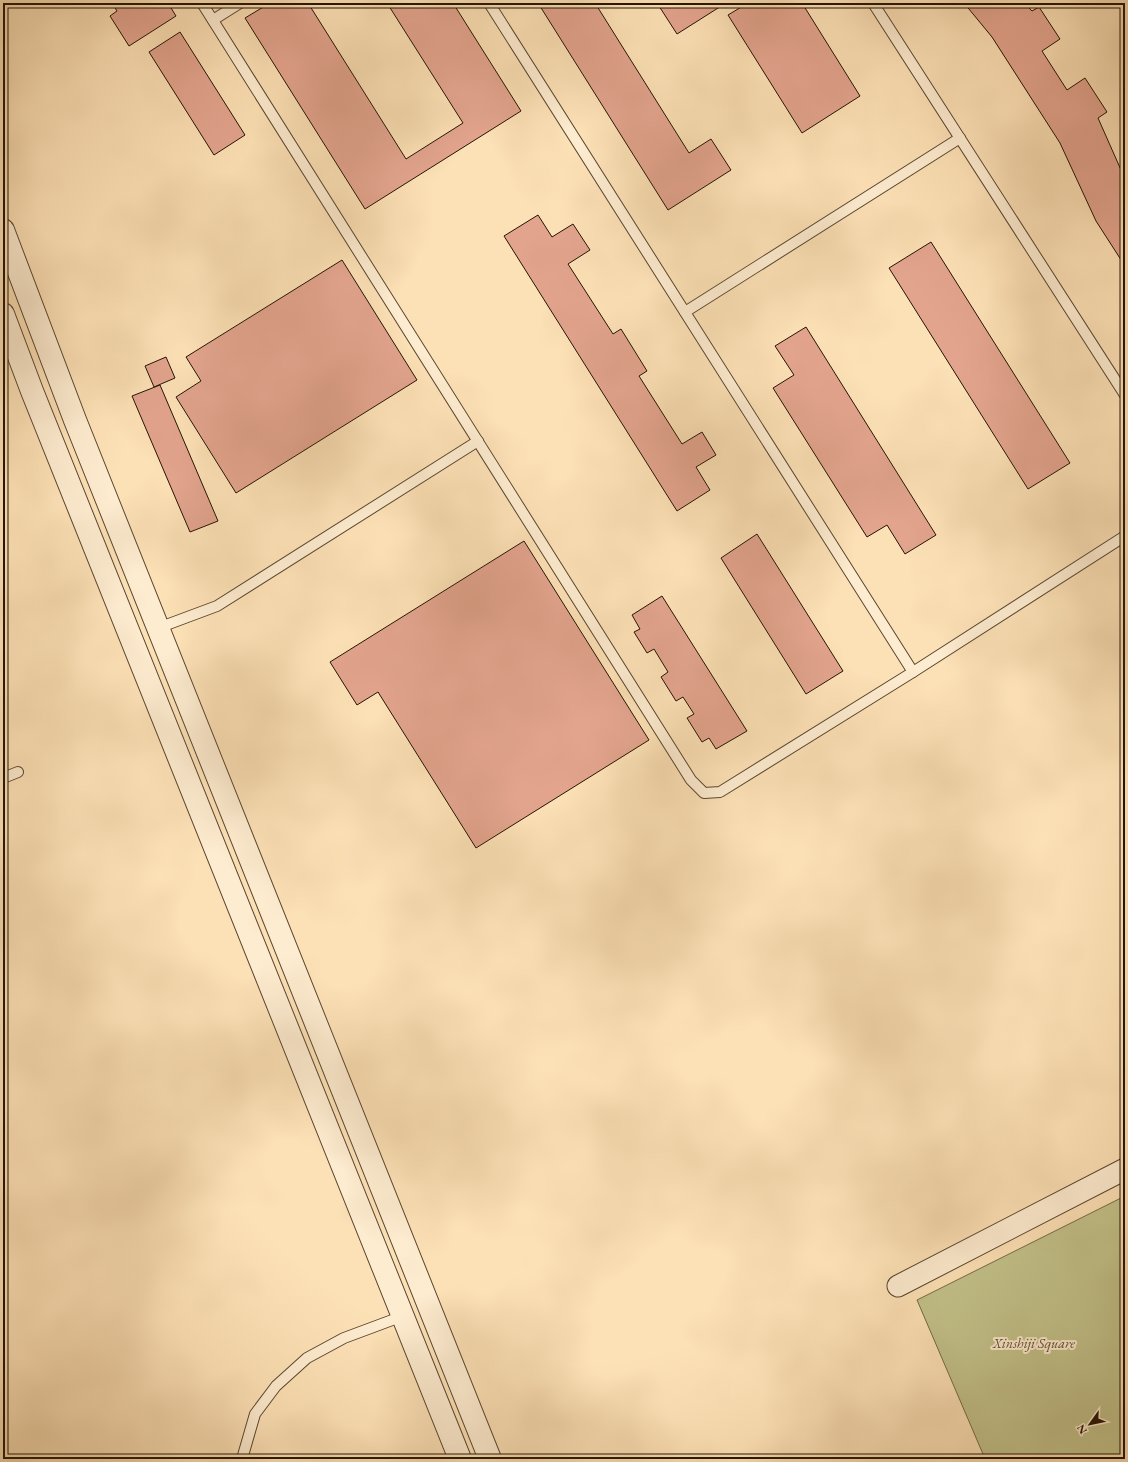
<svg xmlns="http://www.w3.org/2000/svg" width="1128" height="1462" font-family="'EB Garamond',serif">
<style>
.green{fill:#c3c28b;stroke:#746b46}
.building{fill:#e3a48e;stroke:#241402}
.lines{fill:none;stroke-linecap:round;stroke-linejoin:round}
.service-casing{stroke:#5a472f;stroke-width:12}
.minor-casing{stroke:#5a472f;stroke-width:23}
.tertiary-casing{stroke:#5a472f;stroke-width:24}
.service{stroke:#feecd0;stroke-width:10}
.minor{stroke:#feecd0;stroke-width:21}
.tertiary{stroke:#feecd0;stroke-width:22}
.labels{text-anchor:middle;stroke-width:4;stroke-linejoin:round;paint-order:stroke}
.park-label{font-size:14px;font-style:italic;fill:#5c5132;stroke:#feecd0}
</style>
<rect width="100%" height="100%" fill="#fde1b6"/>
<filter id="stains"><feTurbulence type="fractalNoise" baseFrequency=".005" numOctaves="4"/><feColorMatrix values="0 0 0 0 .2 0 0 0 0 .09 0 0 0 0 .02 0 0 0 .5 -.17"/></filter>
<radialGradient id="worn" r=".72"><stop offset=".6" stop-color="#630" stop-opacity="0"/><stop offset="1" stop-color="#630" stop-opacity=".3"/></radialGradient>
<path class="green" d="M1125,1196V1459H971L983,1454L917,1300Z"/>
<g class="building">
<path d="M112,3H168L176,16L129,46L110,16L117,11Z"/>
<path d="M270,3H308L406,159L463,123L387,3H453L521,111L365,209L245,18Z"/>
<path d="M538,3H595L689,153L711,139L731,170L668,210Z"/>
<path d="M657,3H726L677,34Z"/>
<path d="M748,3H802L860,96L802,133L728,15Z"/>
<path d="M964,3H1024L1032,11L1039,7L1060,39L1042,51L1067,90L1085,78L1107,112L1098,118L1125,179V266L1096,221L1060,143L992,37Z"/>
<path d="M180,32L245,135L214,155L149,52Z"/>
<path d="M538,215L552,237L573,224L590,250L568,264L613,334L621,329L647,371L639,376L682,444L702,432L716,455L696,467L710,490L677,511L504,236Z"/>
<path d="M931,242L1070,463L1028,489L889,268Z"/>
<path d="M342,260L417,380L236,493L176,397L201,381L186,357Z"/>
<path d="M806,327L936,535L905,554L887,525L867,537L773,388L794,375L775,346Z"/>
<path d="M166,357L175,378L154,387L145,366Z"/>
<path d="M160,385L218,521L190,532L132,396Z"/>
<path d="M757,534L843,671L806,694L721,558Z"/>
<path d="M524,541L649,740L476,848L378,692L357,705L330,662Z"/>
<path d="M662,596L747,731L716,749L709,738L702,742L687,718L694,714L683,697L676,701L661,677L668,672L654,649L647,653L634,632L640,629L632,615Z"/>
</g>
<g class="lines">
<defs>
<g id="service">
<path d="M202,3L691,780L704,793L720,792L913,672L1125,536"/>
<path d="M489,3L913,672"/>
<path d="M873,3L1125,395"/>
<path d="M213,20L240,3"/>
<path d="M685,312L960,138"/>
<path d="M158,628L217,606L478,441"/>
<path d="M3,778L18,772"/>
<path d="M242,1459L255,1414L276,1386L307,1358L344,1338L403,1316"/>
</g>
<path id="minor" d="M898,1286L1125,1169"/>
<g id="tertiary">
<path d="M3,230L75,420L490,1459"/>
<path d="M3,314L32,391L460,1459"/>
</g>
</defs>
<use href="#service" class="service-casing"/>
<use href="#minor" class="minor-casing"/>
<use href="#tertiary" class="tertiary-casing"/>
<use href="#service" class="service"/>
<use href="#minor" class="minor"/>
<use href="#tertiary" class="tertiary"/>
</g>
<g class="labels">
<g class="park-label">
<text x="1034" y="1348">Xinshiji Square</text>
</g>
</g>
<rect width="1128" height="1462" fill="none" stroke="#fde1b6" stroke-width="16"/>
<rect x="4" y="4" width="1120" height="1454" fill="none" stroke="#241402" stroke-width="2"/>
<rect x="8" y="8" width="1112" height="1446" fill="none" stroke="#241402"/>
<g transform="translate(1090 1424) rotate(237)" stroke="#feecd0" stroke-width="3" paint-order="stroke">
<path d="M0-3L7 15L0 10L-7 15Z" fill="#241402"/>
<text y="-6" font-size="11" font-weight="bold" text-anchor="middle" fill="#241402">N</text>
</g>
<rect width="100%" height="100%" filter="url(#stains)"/>
<rect width="100%" height="100%" fill="url(#worn)"/>
</svg>
